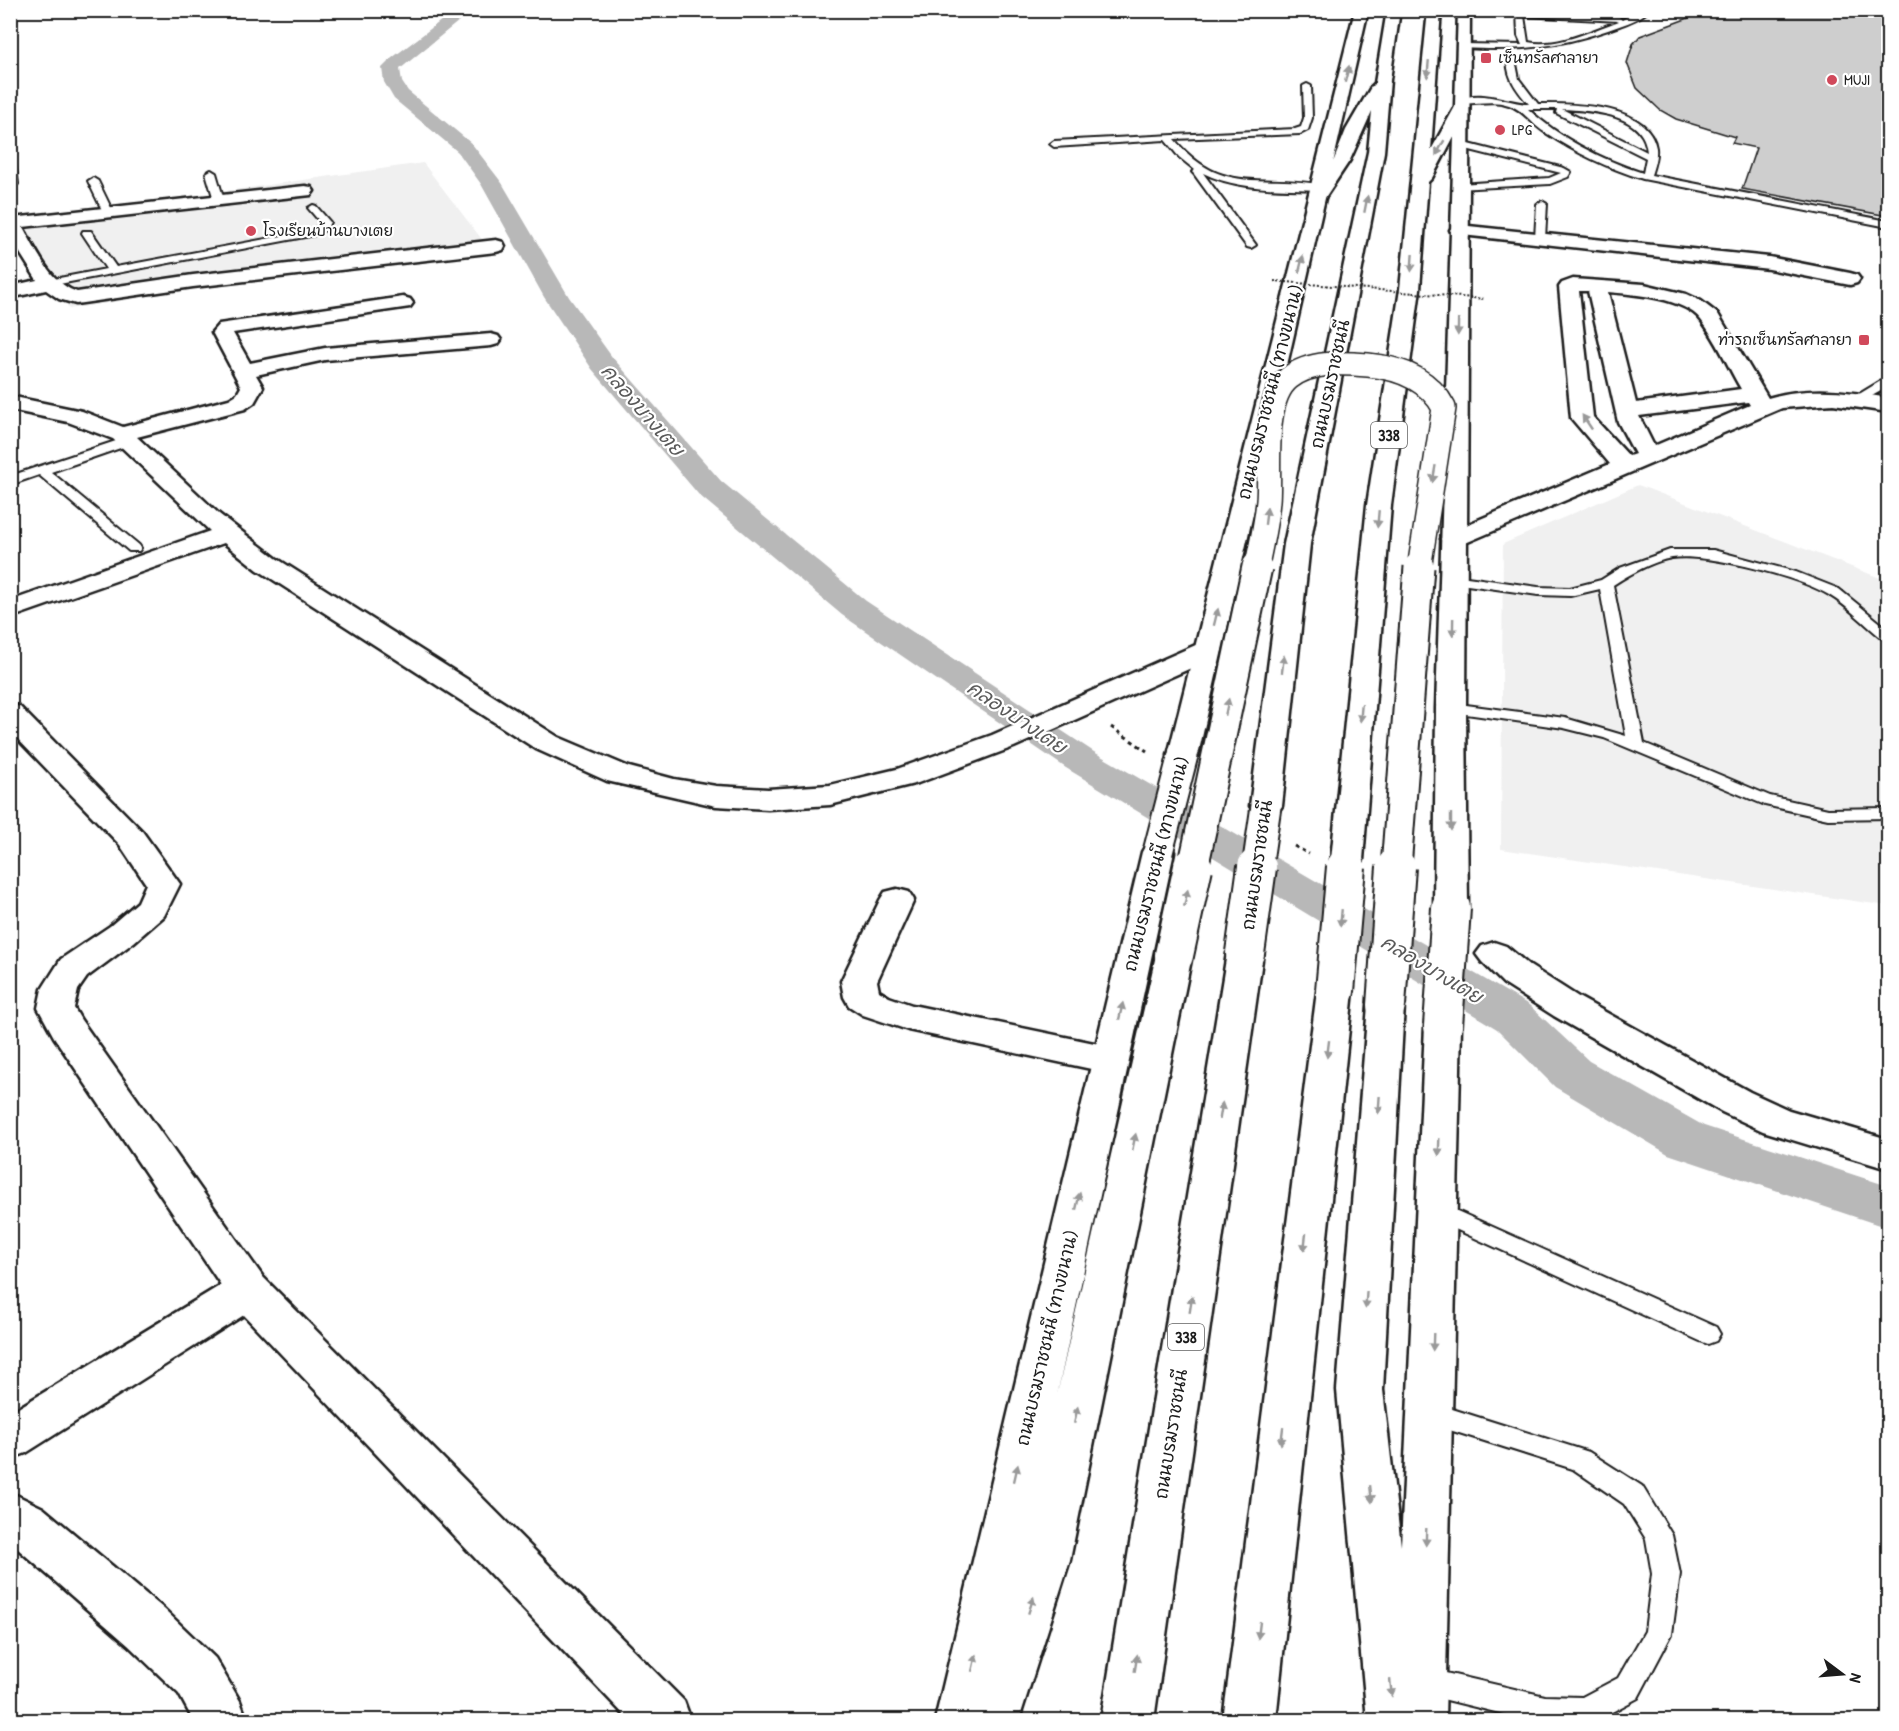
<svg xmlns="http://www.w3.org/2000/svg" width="1899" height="1731" font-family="'Patrick Hand','Playpen Sans Thai',sans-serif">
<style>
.built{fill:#f0f0f0}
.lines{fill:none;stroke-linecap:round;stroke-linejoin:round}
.canal{fill:#b8b8b8;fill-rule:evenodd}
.building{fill:#cecece;stroke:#1c1c1c;stroke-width:1.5}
.service-casing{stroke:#1c1c1c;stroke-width:4}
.minor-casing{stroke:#1c1c1c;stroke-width:5}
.secondary-casing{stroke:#1c1c1c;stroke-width:5}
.trunk-casing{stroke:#1c1c1c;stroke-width:5}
.path{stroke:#1c1c1c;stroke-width:3;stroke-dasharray:4 4;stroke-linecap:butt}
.service{fill:#fff;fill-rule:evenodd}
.minor{fill:#fff;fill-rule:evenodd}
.secondary{fill:#fff;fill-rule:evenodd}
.trunk{fill:#fff;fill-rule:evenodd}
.secondary-bridge-far2-casing{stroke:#1c1c1c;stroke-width:26;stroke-linecap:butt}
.secondary-bridge-far1-casing{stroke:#1c1c1c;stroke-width:33;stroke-linecap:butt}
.secondary-bridge-casing{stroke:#1c1c1c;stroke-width:42;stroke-linecap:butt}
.trunk-bridge-far1-casing{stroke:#1c1c1c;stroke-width:33;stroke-linecap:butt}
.trunk-bridge-casing{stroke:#1c1c1c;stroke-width:42;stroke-linecap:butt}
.path-bridge{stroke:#1c1c1c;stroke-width:2;stroke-dasharray:2 2;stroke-linecap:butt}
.secondary-bridge-far2{stroke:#fff;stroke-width:23}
.secondary-bridge-far1{stroke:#fff;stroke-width:29}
.secondary-bridge{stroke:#fff;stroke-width:38}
.trunk-bridge-far1{stroke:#fff;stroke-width:29}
.trunk-bridge{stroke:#fff;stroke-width:38}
.oneway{fill:#999}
.poi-dot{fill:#d1495b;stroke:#fff;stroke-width:2}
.labels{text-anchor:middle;stroke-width:4.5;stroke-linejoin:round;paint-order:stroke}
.far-poi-label{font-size:15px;fill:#1c1c1c;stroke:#fff;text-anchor:start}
.shield{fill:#fff;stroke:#606060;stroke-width:1.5}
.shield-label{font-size:16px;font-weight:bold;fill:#1c1c1c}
.street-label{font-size:18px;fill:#1c1c1c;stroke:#fff}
.water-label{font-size:20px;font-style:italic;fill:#5a5a5a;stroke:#fff}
</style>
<rect width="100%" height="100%" fill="#fff"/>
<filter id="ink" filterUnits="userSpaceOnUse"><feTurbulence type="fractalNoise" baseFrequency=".0167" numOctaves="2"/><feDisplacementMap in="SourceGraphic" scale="12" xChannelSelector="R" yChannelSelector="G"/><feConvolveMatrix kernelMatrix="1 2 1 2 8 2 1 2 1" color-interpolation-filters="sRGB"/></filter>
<g filter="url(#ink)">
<g class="built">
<path d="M423,163L484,242L69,309L20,220Z"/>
<path d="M1638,485L1888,581V906L1501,849L1503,544Z"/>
</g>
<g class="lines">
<path class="canal" d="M435,10H456L459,21L400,69L402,82L408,91L472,144L502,183L569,297L612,357L721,481L866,601L1094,752L1529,1005L1589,1061L1704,1126L1888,1186V1228L1668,1154L1555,1087L1497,1029L1066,768L842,615L699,495L592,369L544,297L481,184L458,152L394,99L384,82L382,68L392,58L442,20L441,15Z"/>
</g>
<path class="building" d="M1710,10H1888V216L1742,189L1756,148L1732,143L1735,137L1676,119L1660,110L1637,88L1627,63L1633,44L1640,36Z"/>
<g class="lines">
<defs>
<g id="service">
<path d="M1517,10L1619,17L1622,20L1638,10H1646V13C1635,22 1621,25 1608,30C1555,48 1518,51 1463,48L1459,46L1463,44L1522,45L1518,36ZM1524,16L1619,21C1591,31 1557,48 1528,42Z"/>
<path d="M1508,57L1515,59L1519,79L1538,104C1571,104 1649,103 1656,148C1657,157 1654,166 1651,175L1888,221V227L1643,179C1608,168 1576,153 1546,133C1532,125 1524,110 1509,105C1492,99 1475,105 1458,103L1457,101C1479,88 1506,103 1529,104C1517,91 1505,75 1508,57ZM1528,109H1557L1556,113L1646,158L1643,173C1600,159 1561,139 1528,109ZM1562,109C1591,111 1645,113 1647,152Z"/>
<path d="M1307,84L1311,86L1312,118L1308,130L1300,134L1174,139C1222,197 1261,173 1323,185V189L1320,190C1281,188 1239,191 1203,173L1256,245L1251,248L1247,247L1194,174L1192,172L1195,170L1179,157L1165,140L1054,147L1050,144L1054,141L1295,129L1301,127L1304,118L1303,86Z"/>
<path d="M1461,142L1564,168L1571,172L1568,177L1550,184L1457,189V185L1460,184L1549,178L1561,173L1458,147V143Z"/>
<path d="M10,160L15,163L18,184L10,182Z"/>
<path d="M211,170L216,173L224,200L222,202L214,200L206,173Z"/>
<path d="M93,178L98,181L113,212L111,214L103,212L88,181Z"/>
<path d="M1542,201L1547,204L1545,238L1540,241L1535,238L1537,204Z"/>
<path d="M313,205L316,206L330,222L326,230L315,235L49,286L44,283L49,280L106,269L82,233L83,231H91L116,267L308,231L319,226L320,222L308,208Z"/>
<path d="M1884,379H1888V387L1861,402L1857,403L1851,399Z"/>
<path d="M128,437L134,441L132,444L51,472L139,545L141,548L139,551H129L39,475L10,485V476Z"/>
<path d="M1670,550H1713L1796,572L1839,589L1888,629V640L1883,639C1865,625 1848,606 1829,595C1798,577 1708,553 1672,558C1653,561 1630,574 1613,585L1644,743L1770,796L1828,809L1888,808V818L1828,819L1765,805L1604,738L1564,728L1445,711L1443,708L1445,705L1451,703L1565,718L1626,736L1600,589L1570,596L1538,595L1453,583L1446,579L1453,575L1538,587L1570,588L1601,580L1620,568Z"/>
<path d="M1437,1202L1716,1327L1720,1334L1716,1341L1708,1344L1700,1341L1429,1217L1426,1211L1429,1205Z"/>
<path d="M1430,1402L1589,1452L1642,1486L1672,1535L1680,1574L1672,1634L1638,1698L1597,1720H1528L1414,1692L1410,1682L1414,1672L1424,1668L1545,1696L1582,1697L1618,1678L1645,1631L1652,1574L1646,1539L1624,1504L1573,1469L1421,1421L1417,1413L1421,1405Z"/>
</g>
<g id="minor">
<path d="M305,186L311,187L314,191L311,195L23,227C36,250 50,283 77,292L193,275L496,240L503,242L505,246L503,250L496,252L193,287L76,304L59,299L46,290L10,298V286L37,280L10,237L12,218Z"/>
<path d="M1459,225L1769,257L1850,273L1857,275L1860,279L1857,283L1850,285L1769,269L1453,234L1450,230L1453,226Z"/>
<path d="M1573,279L1644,284L1686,294L1701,301L1718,314L1768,398C1807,386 1849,391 1888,398V412L1833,404L1782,408L1463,544L1454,547L1445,544L1441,539L1445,534L1610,464L1571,418L1559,287L1562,283ZM1579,291H1588L1618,422L1635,454L1629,456L1593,417ZM1608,292C1633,294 1685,298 1701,320C1717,340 1728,367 1741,389L1636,403ZM1748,402L1750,405L1654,446L1639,416Z"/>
<path d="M403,297L410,299L413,303L410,307L233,333L250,363L325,348L491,334L498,336L501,340L498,344L491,346L325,360L256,375L263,387L254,403L245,409L137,437L219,514L276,558L558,737L629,767L674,779L716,786L768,789L830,785L897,769L992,735L1198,644L1208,642L1218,644L1222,650L1218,656L1014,747L918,783L830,805L768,809L716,806L607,781L536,749L258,570L224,543L10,618V601L210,531L113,439L68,422L10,410V396L82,411L123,427L229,399L237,394L241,387L212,332L219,324Z"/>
<path d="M10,704L20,707L142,831L180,884L164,916L134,942L87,977L78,990L74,1008L81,1020L263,1277L684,1701L691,1720H629L244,1315L26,1453L10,1459V1413L221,1285L54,1037L38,1008L42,989L61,959L110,926L138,902L146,884L120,845L10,731Z"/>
<path d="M897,889L909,892L914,900L877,981L879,991L889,997L912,1005L1123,1049L1129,1059L1123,1069L1110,1073L908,1030L863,1015L849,1006L844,997L841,981L880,900L885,892Z"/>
<path d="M1494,942L1506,946L1530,966L1580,998L1750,1092L1789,1110L1888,1139V1169L1763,1131L1722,1112L1554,1016L1504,984L1482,962L1476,954L1482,946Z"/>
<path d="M10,1492L43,1508L164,1609L215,1658L240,1701L247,1720H193L179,1694L128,1645L10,1542Z"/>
</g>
<g id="secondary">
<path d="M1355,10H1368L1198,755L1194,761L1183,764L1172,761L1168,755Z"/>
<path d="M1458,10H1470L1466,708L1468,908L1463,916L1451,919L1439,916L1434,908L1436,708Z"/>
<path d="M1158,842L1170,845L1174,852L1057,1395L1156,955L1162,947L1174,943L1186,947L1192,955L1070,1560L1019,1720H935L1142,852L1146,845Z"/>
<path d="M1386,992L1399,996L1404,1005L1383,1390L1401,1546L1425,1026L1430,1017L1443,1013L1456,1017L1461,1026L1445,1720H1367L1337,1390L1368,1005L1373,996Z"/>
</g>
<g id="trunk">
<path d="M1387,10H1400L1390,80L1384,152L1310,544L1282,806L1277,813L1266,816L1255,813L1250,806L1284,544L1368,152L1372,111L1350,160L1324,199H1312L1309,195L1334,160L1346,130L1371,87L1375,83Z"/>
<path d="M1428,10H1441L1431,150L1456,105H1466L1469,108L1432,178L1428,182L1420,289L1391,505L1363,860L1359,867L1347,871L1335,867L1331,860L1367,505L1400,289Z"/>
<path d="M1245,941L1257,945L1263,953L1154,1720H1101L1227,953L1233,945Z"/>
<path d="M1335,978L1348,982L1353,991L1276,1720H1223L1317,991L1322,982Z"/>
</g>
</defs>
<use href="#service" class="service-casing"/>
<use href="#minor" class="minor-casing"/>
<use href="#secondary" class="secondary-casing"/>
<use href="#trunk" class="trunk-casing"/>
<g class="path">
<path d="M1111,727L1147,751"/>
<path d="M1294,846L1309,854"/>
</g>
<use href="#service" class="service"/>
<use href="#minor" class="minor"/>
<use href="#secondary" class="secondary"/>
<use href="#trunk" class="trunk"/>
<defs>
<path id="secondary-bridge-far2" d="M1256,569C1261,546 1266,524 1268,501C1271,469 1261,400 1289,378C1310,361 1343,363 1368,365C1400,368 1429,379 1444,408L1419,569"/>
<g id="secondary-bridge-far1">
<path d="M1158,852L1183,755"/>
<path d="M1193,868L1257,567"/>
<path d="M1396,868L1419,567"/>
</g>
<g id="secondary-bridge">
<path d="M1174,955L1193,867"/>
<path d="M1386,1005L1396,867"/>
<path d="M1443,1026L1451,908"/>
</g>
<g id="trunk-bridge-far1">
<path d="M1257,868L1266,806"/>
<path d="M1346,868L1347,860"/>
</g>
<g id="trunk-bridge">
<path d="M1245,953L1257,867"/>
<path d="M1335,991L1346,867"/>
</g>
</defs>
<use href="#secondary-bridge-far2" class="secondary-bridge-far2-casing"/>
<use href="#secondary-bridge-far1" class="secondary-bridge-far1-casing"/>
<use href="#secondary-bridge" class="secondary-bridge-casing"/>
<use href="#trunk-bridge-far1" class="trunk-bridge-far1-casing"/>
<use href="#trunk-bridge" class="trunk-bridge-casing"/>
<path class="path-bridge" d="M1274,281L1485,299"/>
<use href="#secondary-bridge-far2" class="secondary-bridge-far2"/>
<use href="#secondary-bridge-far1" class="secondary-bridge-far1"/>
<use href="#secondary-bridge" class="secondary-bridge"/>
<use href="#trunk-bridge-far1" class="trunk-bridge-far1"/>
<use href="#trunk-bridge" class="trunk-bridge"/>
</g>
<defs><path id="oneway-solid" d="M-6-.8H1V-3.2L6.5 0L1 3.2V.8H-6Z" transform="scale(1.5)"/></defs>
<g class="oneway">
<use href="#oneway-solid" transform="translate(1428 69) rotate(95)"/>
<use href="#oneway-solid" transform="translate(1347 74) rotate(-76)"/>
<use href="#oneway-solid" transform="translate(1440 148) rotate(119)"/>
<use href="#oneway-solid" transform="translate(1366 204) rotate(-79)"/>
<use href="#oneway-solid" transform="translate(1412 263) rotate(94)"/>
<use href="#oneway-solid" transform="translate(1301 264) rotate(-76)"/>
<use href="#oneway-solid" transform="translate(1458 327) rotate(91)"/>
<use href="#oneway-solid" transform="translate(1587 422) rotate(-124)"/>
<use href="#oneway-solid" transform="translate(1434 474) rotate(100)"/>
<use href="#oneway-solid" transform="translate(1266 516) rotate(-83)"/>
<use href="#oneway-solid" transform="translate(1378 519) rotate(95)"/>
<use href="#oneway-solid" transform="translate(1216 617) rotate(-76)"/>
<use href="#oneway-solid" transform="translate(1453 627) rotate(91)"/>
<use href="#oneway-solid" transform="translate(1283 664) rotate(-83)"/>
<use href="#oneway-solid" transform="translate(1227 707) rotate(-78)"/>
<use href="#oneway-solid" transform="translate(1361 713) rotate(95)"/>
<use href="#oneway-solid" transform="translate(1451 822) rotate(90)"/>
<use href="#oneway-solid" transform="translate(1186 898) rotate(-78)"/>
<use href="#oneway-solid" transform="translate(1341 918) rotate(95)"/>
<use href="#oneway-solid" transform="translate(1121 1011) rotate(-77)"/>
<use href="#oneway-solid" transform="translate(1328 1049) rotate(97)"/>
<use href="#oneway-solid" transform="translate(1379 1105) rotate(94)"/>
<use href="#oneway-solid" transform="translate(1221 1111) rotate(-81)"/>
<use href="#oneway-solid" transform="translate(1134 1142) rotate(-78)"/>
<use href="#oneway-solid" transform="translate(1439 1147) rotate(92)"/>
<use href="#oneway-solid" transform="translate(1078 1201) rotate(-77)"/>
<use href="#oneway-solid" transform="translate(1305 1242) rotate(97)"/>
<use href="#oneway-solid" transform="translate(1366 1300) rotate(94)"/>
<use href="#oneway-solid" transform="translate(1191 1304) rotate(-81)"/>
<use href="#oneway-solid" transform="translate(1433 1342) rotate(92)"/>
<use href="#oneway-solid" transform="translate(1076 1415) rotate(-78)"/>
<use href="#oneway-solid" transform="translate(1282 1436) rotate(97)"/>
<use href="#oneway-solid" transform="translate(1016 1473) rotate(-77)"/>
<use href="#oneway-solid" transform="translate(1371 1494) rotate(84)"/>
<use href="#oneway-solid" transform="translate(1426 1537) rotate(92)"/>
<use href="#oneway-solid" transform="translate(1031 1605) rotate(-72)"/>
<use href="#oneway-solid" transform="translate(1259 1630) rotate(97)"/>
<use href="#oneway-solid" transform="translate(974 1663) rotate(-77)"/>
<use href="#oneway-solid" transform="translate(1136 1663) rotate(-81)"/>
<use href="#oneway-solid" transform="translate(1391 1688) rotate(84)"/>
</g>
</g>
<g class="poi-dot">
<rect x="1480" y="52" width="12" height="12" rx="3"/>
<circle cx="1832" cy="80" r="6"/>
<circle cx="1500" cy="130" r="6"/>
<circle cx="251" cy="231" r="6"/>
<rect x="1858" y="334" width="12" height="12" rx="3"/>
</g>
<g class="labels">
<g class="far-poi-label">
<text x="1498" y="63">เซ็นทรัลศาลายา</text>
<text x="1844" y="85">MUJI</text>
<text x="1512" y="135">LPG</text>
<text x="263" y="236">โรงเรียนบ้านบางเตย</text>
<text x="1852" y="345" text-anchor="end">ท่ารถเซ็นทรัลศาลายา</text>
</g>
<g class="shield">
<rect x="1371" y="422" width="36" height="26" rx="4.5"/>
<rect x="1168" y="1324" width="36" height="26" rx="4.5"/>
</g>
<g class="shield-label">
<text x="1389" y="441">338</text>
<text x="1186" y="1343">338</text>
</g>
<g class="street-label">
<text transform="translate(1330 384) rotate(-78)" y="6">ถนนบรมราชชนนี</text>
<text transform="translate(1270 392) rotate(-76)" y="6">ถนนบรมราชชนนี (ทางขนาน)</text>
<text transform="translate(1156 864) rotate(-76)" y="6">ถนนบรมราชชนนี (ทางขนาน)</text>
<text transform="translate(1257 865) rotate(-82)" y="6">ถนนบรมราชชนนี</text>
<text transform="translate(1047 1338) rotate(-77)" y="6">ถนนบรมราชชนนี (ทางขนาน)</text>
<text transform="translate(1171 1434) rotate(-81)" y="6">ถนนบรมราชชนนี</text>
</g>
<g class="water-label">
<text transform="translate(643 410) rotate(49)" y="7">คลองบางเตย</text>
<text transform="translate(1017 717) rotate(34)" y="7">คลองบางเตย</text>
<text transform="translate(1432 969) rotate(31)" y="7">คลองบางเตย</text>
</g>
</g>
<rect width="1899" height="1731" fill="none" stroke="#fff" stroke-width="36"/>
<rect x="18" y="18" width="1863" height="1695" fill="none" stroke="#1c1c1c" stroke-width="2" filter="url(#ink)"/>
<g transform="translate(1842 1674) rotate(106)" stroke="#ffffff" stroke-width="4.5" paint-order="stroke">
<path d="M0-4.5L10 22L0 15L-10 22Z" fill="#1c1c1c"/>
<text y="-9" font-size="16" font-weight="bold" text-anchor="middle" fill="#1c1c1c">N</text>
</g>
</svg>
